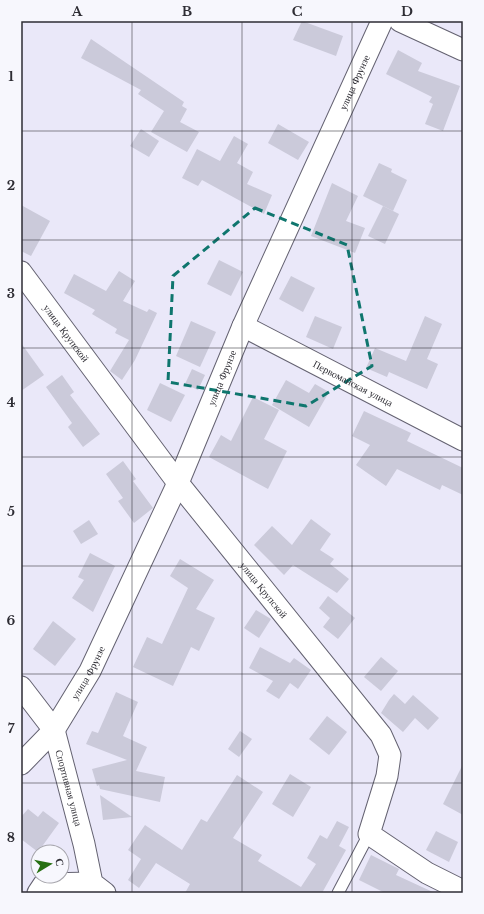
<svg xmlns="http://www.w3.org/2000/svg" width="484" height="914" font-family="'Libre Baskerville',serif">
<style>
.building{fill:#cbcada}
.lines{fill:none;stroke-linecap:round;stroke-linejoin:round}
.lane-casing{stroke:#646271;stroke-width:13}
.street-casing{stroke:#646271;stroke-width:23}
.lane{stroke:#fff;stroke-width:11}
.street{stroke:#fff;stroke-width:21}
.marked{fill:none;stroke:#0f766e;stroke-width:3;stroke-dasharray:8 5;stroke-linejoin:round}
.grid{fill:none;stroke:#2e2d34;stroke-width:1;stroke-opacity:0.55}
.labels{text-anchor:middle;stroke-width:4;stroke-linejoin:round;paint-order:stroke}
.street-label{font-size:10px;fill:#2e2d34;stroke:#f7f7fd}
.neatline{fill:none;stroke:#2e2d34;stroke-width:1.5}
.grid-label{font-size:13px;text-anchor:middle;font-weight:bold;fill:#2e2d34}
</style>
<rect width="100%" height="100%" fill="#eae8f9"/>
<g class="building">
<path d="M302,21L343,36L336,56L293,40Z"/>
<path d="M91,39L184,102L182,106L187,109L180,122L199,132L187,152L151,132L164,111L138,94L141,90L81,58Z"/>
<path d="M398,50L422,63L418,71L460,86L443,131L425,124L433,104L429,102L432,97L386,74Z"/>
<path d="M278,124L309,142L298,160L268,143Z"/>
<path d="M141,129L159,141L149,157L130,146Z"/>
<path d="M234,136L248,144L237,163L253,172L247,184L272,195L264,214L202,180L198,186L182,178L197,149L220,161Z"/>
<path d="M379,163L392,169L391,172L407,180L393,211L363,196Z"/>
<path d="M332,183L358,196L346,221L365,228L355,253L311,236Z"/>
<path d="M21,205L50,221L31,256L21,251Z"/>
<path d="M383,206L399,214L385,244L368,236Z"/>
<path d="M219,260L243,272L231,296L207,284Z"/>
<path d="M119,271L135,281L123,301L147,312L149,309L157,313L135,360L122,380L110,371L129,340L115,333L117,329L92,314L95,310L64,293L74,274L106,291Z"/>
<path d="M291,276L315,288L303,312L279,299Z"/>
<path d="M315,316L342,327L333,349L306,337Z"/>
<path d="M425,316L442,324L427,359L438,364L427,389L389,372L387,377L366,368L375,348L406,361Z"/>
<path d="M191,321L216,332L200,367L176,356Z"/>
<path d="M21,343L44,375L21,391Z"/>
<path d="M192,369L205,375L198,390L185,384Z"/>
<path d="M62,375L74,392L70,395L100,434L83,447L68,427L72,423L46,387Z"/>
<path d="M286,380L309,393L315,384L329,392L309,427L272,405Z"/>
<path d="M160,383L185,395L171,422L147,410Z"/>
<path d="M253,397L279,410L264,439L287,451L268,489L209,457L221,435L231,441Z"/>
<path d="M364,411L411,433L407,441L463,468V495L442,485L440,490L397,469L386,486L356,465L370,445L352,436Z"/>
<path d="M123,461L136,479L133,481L153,508L134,523L118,501L123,498L106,474Z"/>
<path d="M311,519L331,534L320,550L334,559L330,564L349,579L337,593L293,565L284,575L254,545L272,526L292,545Z"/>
<path d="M89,520L98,534L81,544L73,531Z"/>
<path d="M90,553L115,566L93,612L72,598L84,580L78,577Z"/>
<path d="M180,559L214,580L196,609L215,618L199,651L191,647L173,686L133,667L147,637L162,644L188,588L170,576Z"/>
<path d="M328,596L355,618L338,639L323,627L330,618L319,608Z"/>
<path d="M256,610L271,619L259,638L244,628Z"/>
<path d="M53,621L76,639L55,666L33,649Z"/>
<path d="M260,647L290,663L294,658L311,670L298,689L290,683L279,699L266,691L273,681L249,668Z"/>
<path d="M381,657L398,671L381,691L364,677Z"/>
<path d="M116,692L138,702L123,736L147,747L136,771L165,777L160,802L100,789L99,785L97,786L92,769L127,760L86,744L92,731L98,733Z"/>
<path d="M394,694L405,704L413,695L439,718L428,730L415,718L403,732L381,713L389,700Z"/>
<path d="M327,716L347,732L329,755L309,739Z"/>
<path d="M240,731L252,739L239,757L228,749Z"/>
<path d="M463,764V815L443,804Z"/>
<path d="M290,774L311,787L293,817L272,804Z"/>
<path d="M237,775L263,792L233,838L262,855L258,861L301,887L316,864L307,858L320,835L327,839L337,821L349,827L339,846L346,850L322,893H185L190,884L156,863L139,888L128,880L141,859L128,850L145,825L182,850L201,819L207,822Z"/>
<path d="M100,795L132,817L103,820Z"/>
<path d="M28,809L38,817L43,811L59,823L38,852L21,839V817Z"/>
<path d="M436,831L458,842L449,862L426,850Z"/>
<path d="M371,855L399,869L396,875L435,893H385L359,880Z"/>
</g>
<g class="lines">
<defs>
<path id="lane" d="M338,893L369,834"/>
<g id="street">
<path d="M400,21L463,50"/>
<path id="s1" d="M21,272L178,483L381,735L390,755L387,776L369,834L427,873L463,891"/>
<path id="s2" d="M243,326L463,440"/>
<path id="s3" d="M21,687L54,730L84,844L92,883L105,893"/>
<path id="s4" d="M21,764L54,730L90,671L178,483L243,326L382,21"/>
<path d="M38,893L44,884L92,883"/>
</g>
</defs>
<use href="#lane" class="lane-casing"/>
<use href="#street" class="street-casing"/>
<use href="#lane" class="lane"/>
<use href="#street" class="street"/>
</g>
<path class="marked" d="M255,208L347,245L372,366L306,406L168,382L173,276Z"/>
<path class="grid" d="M132,21V893M242,21V893M352,21V893M21,131H463M21,240H463M21,348H463M21,457H463M21,566H463M21,674H463M21,783H463"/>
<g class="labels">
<g class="street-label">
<text dy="4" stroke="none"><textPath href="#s4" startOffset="762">улица Фрунзе</textPath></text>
<text dy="4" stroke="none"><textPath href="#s1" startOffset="76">улица Крупской</textPath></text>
<text dy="4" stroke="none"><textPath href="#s4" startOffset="438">улица Фрунзе</textPath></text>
<text dy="4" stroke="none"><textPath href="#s2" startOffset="124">Первомайская улица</textPath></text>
<text dy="4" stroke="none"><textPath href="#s1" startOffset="400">улица Крупской</textPath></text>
<text dy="4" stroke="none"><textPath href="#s4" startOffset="114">улица Фрунзе</textPath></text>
<text dy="4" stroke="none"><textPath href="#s3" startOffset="114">Спортивная улица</textPath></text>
</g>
</g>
<rect width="484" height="914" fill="none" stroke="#f7f7fd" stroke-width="44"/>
<g transform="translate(50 864) rotate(80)"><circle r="19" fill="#f7f7fd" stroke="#a7a6ad"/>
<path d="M0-3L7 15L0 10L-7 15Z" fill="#277012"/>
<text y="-6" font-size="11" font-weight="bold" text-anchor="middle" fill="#2e2d34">С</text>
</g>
<rect x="22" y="22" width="440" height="870" class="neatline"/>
<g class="grid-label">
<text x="77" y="16">A</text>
<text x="187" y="16">B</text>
<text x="297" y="16">C</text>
<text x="407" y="16">D</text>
<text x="11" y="81">1</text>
<text x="11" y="190">2</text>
<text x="11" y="298">3</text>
<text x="11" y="407">4</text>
<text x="11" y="516">5</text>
<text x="11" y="625">6</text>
<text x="11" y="733">7</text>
<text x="11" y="842">8</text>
</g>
</svg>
